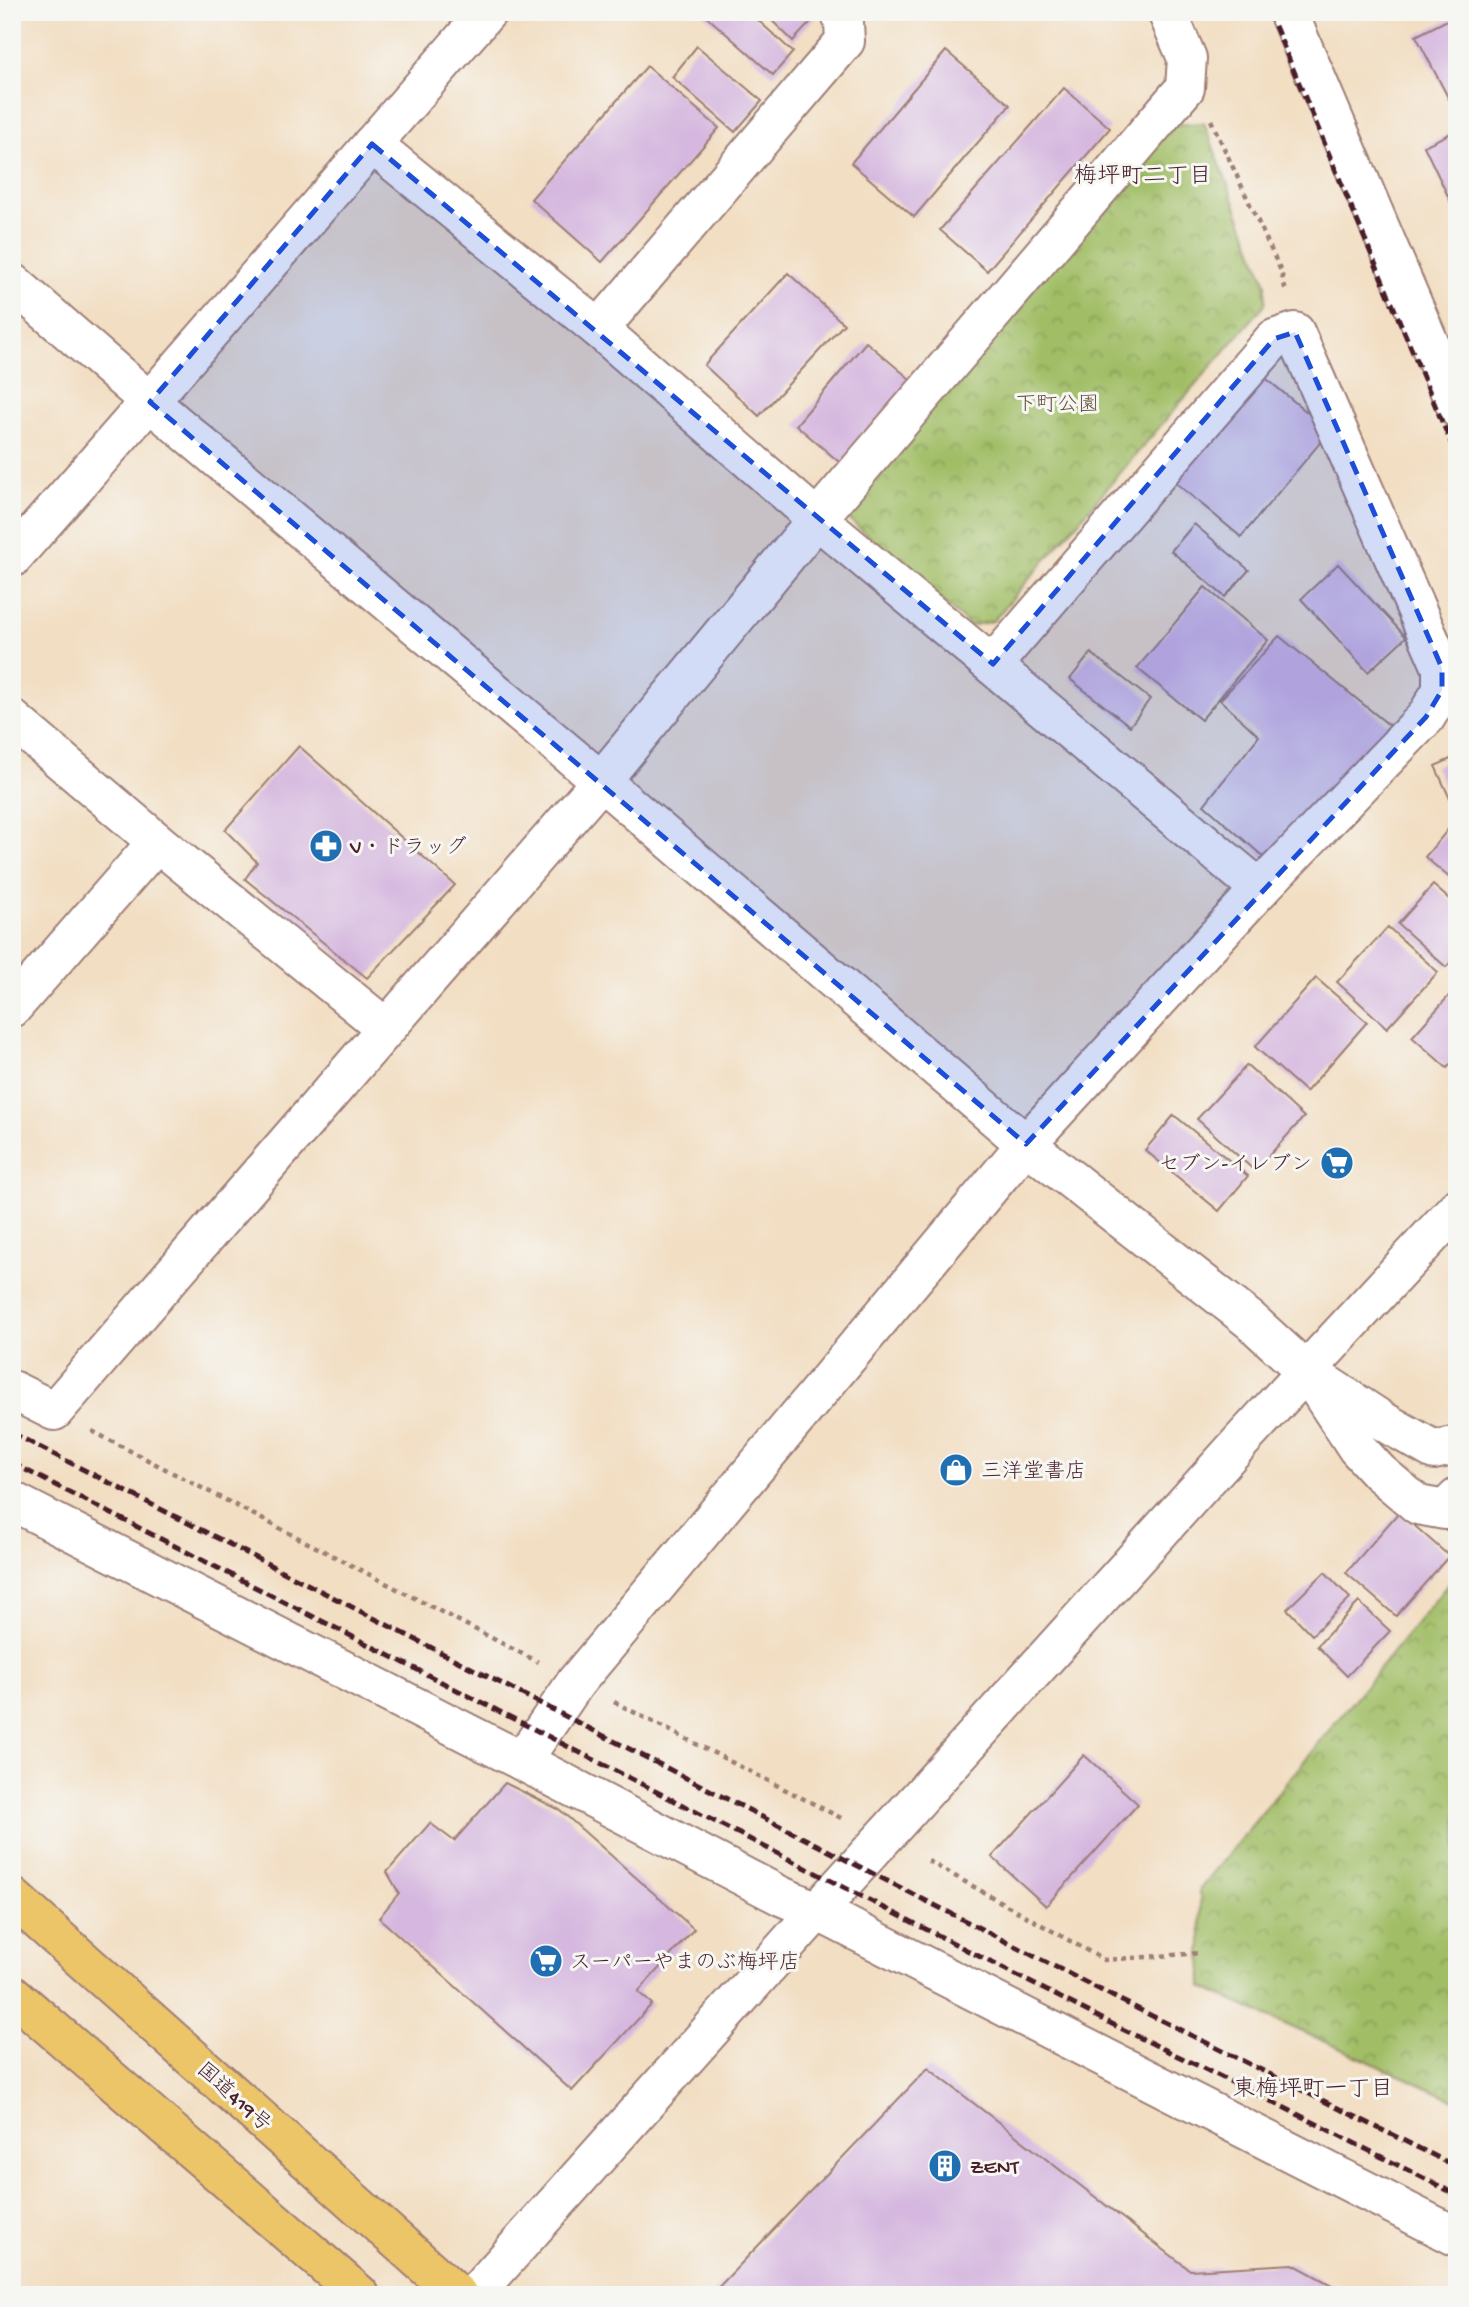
<svg xmlns="http://www.w3.org/2000/svg" width="1469" height="2307" font-family="'Gochi Hand','Klee One',sans-serif">
<style>
.park{fill:url(#park-crowns);stroke:#766e48;stroke-width:2}
.building{fill:#d5b7df}
.lines{fill:none;stroke-linecap:round;stroke-linejoin:round}
.minor-casing{stroke:#9e7e76;stroke-width:42}
.highway-casing{stroke:#9e7e76;stroke-width:42}
.path{stroke:#9e7e76;stroke-width:4.5;stroke-dasharray:5 5;stroke-linecap:butt}
.minor{stroke:#fff;stroke-width:38}
.highway{stroke:#ecc569;stroke-width:38}
.rail{stroke:#4a1f2b;stroke-width:5;stroke-dasharray:10 5;stroke-linecap:butt}
.marked{fill:#1d4ed8;fill-opacity:0.2;stroke:#1d4ed8;stroke-width:5;stroke-dasharray:14 9;stroke-linejoin:round}
.labels{text-anchor:middle;stroke-width:6;stroke-linejoin:round;paint-order:stroke}
.park-label{font-size:21px;fill:#644f3d;stroke:#f6f6f2}
.poi-label{font-size:21px;fill:#4a1f2b;stroke:#f6f6f2;text-anchor:start}
.street-label{font-size:21px;fill:#4a1f2b;stroke:#f6f6f2}
.neighbourhood-label{font-size:23px;fill:#4a1f2b;stroke:#f6f6f2}
</style>
<defs>
<pattern id="park-crowns" width="20" height="18" patternUnits="userSpaceOnUse" patternTransform="scale(1.75)"><rect width="20" height="18" fill="#a1be66"/><path d="M2 6a3 3 0 1 1 6 0M12 15a3 3 0 1 1 6 0" fill="none" stroke="#859a54"/></pattern>
</defs>
<rect width="100%" height="100%" fill="#f6f6f2"/>
<filter id="ink" filterUnits="userSpaceOnUse"><feTurbulence type="fractalNoise" baseFrequency=".0143" numOctaves="2"/><feDisplacementMap in="SourceGraphic" scale="14" xChannelSelector="R" yChannelSelector="G"/><feConvolveMatrix kernelMatrix="1 2 1 2 8 2 1 2 1" color-interpolation-filters="sRGB"/></filter>
<filter id="wash" filterUnits="userSpaceOnUse"><feTurbulence type="fractalNoise" baseFrequency=".00686" numOctaves="4" result="noise"/><feDisplacementMap in="SourceGraphic" scale="28" xChannelSelector="R" yChannelSelector="G"/><feGaussianBlur stdDeviation="1.57" result="paint"/><feColorMatrix in="noise" values="0 0 0 0 0 0 0 0 0 0 0 0 0 0 0 0 0 1.4 0 .05"/><feComposite in="paint" operator="in"/></filter>
<g filter="url(#wash)">
<rect width="100%" height="100%" fill="#f2dec2"/>
<g class="park">
<path d="M1204,123L1266,284L1265,304L993,621L970,626L850,520L849,501L1171,125Z"/>
<path d="M1457,1573V2101L1202,1987L1200,1889Z"/>
</g>
<g id="blocks">
<g class="building">
<path d="M708,12H749L793,52L773,75L705,15Z"/>
<path d="M763,12H820L793,41Z"/>
<path d="M901,12H920L904,20Z"/>
<path d="M1457,15V102L1452,105L1416,36Z"/>
<path d="M697,46L762,101L735,132L672,77Z"/>
<path d="M946,51L1010,105L914,217L851,163Z"/>
<path d="M647,66L719,128L602,262L531,199Z"/>
<path d="M1064,88L1110,128L987,271L940,230Z"/>
<path d="M1457,130V215L1424,146Z"/>
<path d="M788,273L844,324L759,416L704,365Z"/>
<path d="M866,342L916,384L845,467L796,425Z"/>
<path d="M1263,376L1330,431L1241,537L1175,482Z"/>
<path d="M1194,524L1249,570L1225,597L1171,551Z"/>
<path d="M1338,564L1406,637L1368,672L1301,599Z"/>
<path d="M1205,587L1268,640L1201,720L1137,668Z"/>
<path d="M1279,636L1390,726L1275,867L1204,805L1259,736L1220,700Z"/>
<path d="M1091,653L1150,699L1130,726L1070,679Z"/>
<path d="M299,746L455,885L367,978L245,879L257,862L225,830Z"/>
<path d="M1457,756V814L1435,766Z"/>
<path d="M1450,827L1457,832V884L1425,857Z"/>
<path d="M1433,885L1457,906V956L1446,967L1398,924Z"/>
<path d="M1388,927L1438,972L1387,1028L1337,982Z"/>
<path d="M1316,978L1367,1022L1306,1092L1255,1047Z"/>
<path d="M1455,989L1457,1057L1447,1068L1412,1037Z"/>
<path d="M1247,1065L1304,1117L1255,1171L1197,1119Z"/>
<path d="M1174,1115L1248,1176L1219,1211L1145,1150Z"/>
<path d="M1399,1512L1449,1556L1396,1616L1346,1573Z"/>
<path d="M1325,1572L1350,1598L1312,1635L1287,1609Z"/>
<path d="M1359,1602L1390,1631L1347,1676L1317,1646Z"/>
<path d="M1084,1755L1138,1804L1046,1906L992,1857Z"/>
<path d="M505,1783L560,1810L694,1929L638,1992L652,2004L572,2091L379,1918L399,1893L387,1872L430,1823L454,1841Z"/>
<path d="M928,2068L1190,2270L1293,2264L1350,2295H711Z"/>
</g>
</g>
</g>
<g filter="url(#ink)">
<use href="#blocks" fill-opacity="0" stroke="#9e7e76" stroke-width="2"/>
<g class="lines">
<defs>
<g id="minor">
<path d="M1288,12L1457,408"/>
<path d="M372,144L599,329L817,519L1260,889"/>
<path d="M12,282L150,402L601,781L1026,1144L1250,1320L1306,1371L1381,1420L1434,1450L1457,1445"/>
<path d="M599,329L845,41L844,23L840,12"/>
<path d="M12,558C172,378 328,194 487,12"/>
<path d="M12,719L157,842L386,1028"/>
<path d="M12,1008L157,842"/>
<path d="M1317,1387L1357,1448L1379,1472L1418,1505L1445,1510L1457,1498"/>
<path d="M12,1390L54,1411L601,781L817,519L1185,88L1187,58L1167,12"/>
<path d="M12,1501L522,1761L781,1896L817,1911L1457,2237"/>
<path d="M522,1761L576,1682L1026,1144L1260,889L1426,717L1442,690V668L1295,332L1274,339L993,664"/>
<path d="M474,2295L817,1911L1246,1436L1457,1208"/>
</g>
<g id="highway">
<path d="M12,1897L458,2295"/>
<path d="M12,1994L360,2295"/>
</g>
</defs>
<use href="#minor" class="minor-casing"/>
<use href="#highway" class="highway-casing"/>
<g class="path">
<path d="M1211,120L1281,271L1286,292"/>
<path d="M92,1431L538,1662"/>
<path d="M614,1702L843,1819"/>
<path d="M928,1861L1104,1960L1201,1953"/>
</g>
<use href="#minor" class="minor"/>
<use href="#highway" class="highway"/>
<g class="rail">
<path d="M1269,12L1457,457"/>
<path d="M12,1433L1118,1999L1457,2167"/>
<path d="M12,1463L1112,2024L1287,2109L1457,2195"/>
</g>
</g>
</g>
<path class="marked" d="M372,144L993,664L1274,339L1295,332L1442,668V690L1426,717L1026,1144L150,402Z"/>
<defs>
<symbol id="pharmacy-disc" viewBox="-11 -11 22 22"><circle r="9.5" fill="#1f6fb2" stroke="#f6f6f2"/><path d="M-2-6h4v4h4v4h-4v4h-4v-4h-4v-4h4Z" fill="#fff"/></symbol>
<symbol id="supermarket-disc" viewBox="-11 -11 22 22"><circle r="9.5" fill="#1f6fb2" stroke="#f6f6f2"/><path d="M-6-5.5h2.5l.6 2H6L4.5 2H-2.5L-4.4-4H-6ZM-1.5 3.2a1.3 1.3 0 1 0 .1 0ZM3 3.2a1.3 1.3 0 1 0 .1 0Z" fill="#fff"/></symbol>
<symbol id="shop-disc" viewBox="-11 -11 22 22"><circle r="9.5" fill="#1f6fb2" stroke="#f6f6f2"/><path d="M-5-2.5h2.3a2.7 3.5 0 0 1 5.4 0H5L5.5 6h-11ZM-1.5-2.5h3a1.5 2.3 0 0 0-3 0Z" fill="#fff"/></symbol>
<symbol id="building-disc" viewBox="-11 -11 22 22"><circle r="9.5" fill="#1f6fb2" stroke="#f6f6f2"/><path d="M-4-6H4V6H1V3H-1V6H-4ZM-2.5-4.3h1.7v1.8h-1.7ZM.8-4.3h1.7v1.8H.8ZM-2.5-1h1.7V.8h-1.7ZM.8-1h1.7V.8H.8Z" fill="#fff"/></symbol>
</defs>
<g fill-rule="evenodd">
<use href="#pharmacy-disc" x="307" y="827" width="38" height="38"/>
<use href="#supermarket-disc" x="1318" y="1144" width="38" height="38"/>
<use href="#shop-disc" x="937" y="1451" width="38" height="38"/>
<use href="#supermarket-disc" x="527" y="1942" width="38" height="38"/>
<use href="#building-disc" x="926" y="2147" width="38" height="38"/>
</g>
<g class="labels">
<g class="park-label">
<text x="1057" y="410">下町公園</text>
</g>
<g class="poi-label">
<text x="350" y="853">V・ドラッグ</text>
<text x="1312" y="1170" text-anchor="end">セブン-イレブン</text>
<text x="981" y="1477">三洋堂書店</text>
<text x="570" y="1968">スーパーやまのぶ梅坪店</text>
<text x="970" y="2173">ZENT</text>
</g>
<g class="street-label">
<text transform="translate(235 2096) rotate(42)" y="7">国道419号</text>
</g>
<g class="neighbourhood-label">
<text x="1143" y="182">梅坪町二丁目</text>
<text x="1313" y="2095">東梅坪町一丁目</text>
</g>
</g>
<rect width="1469" height="2307" fill="none" stroke="#f6f6f2" stroke-width="42"/>
</svg>
